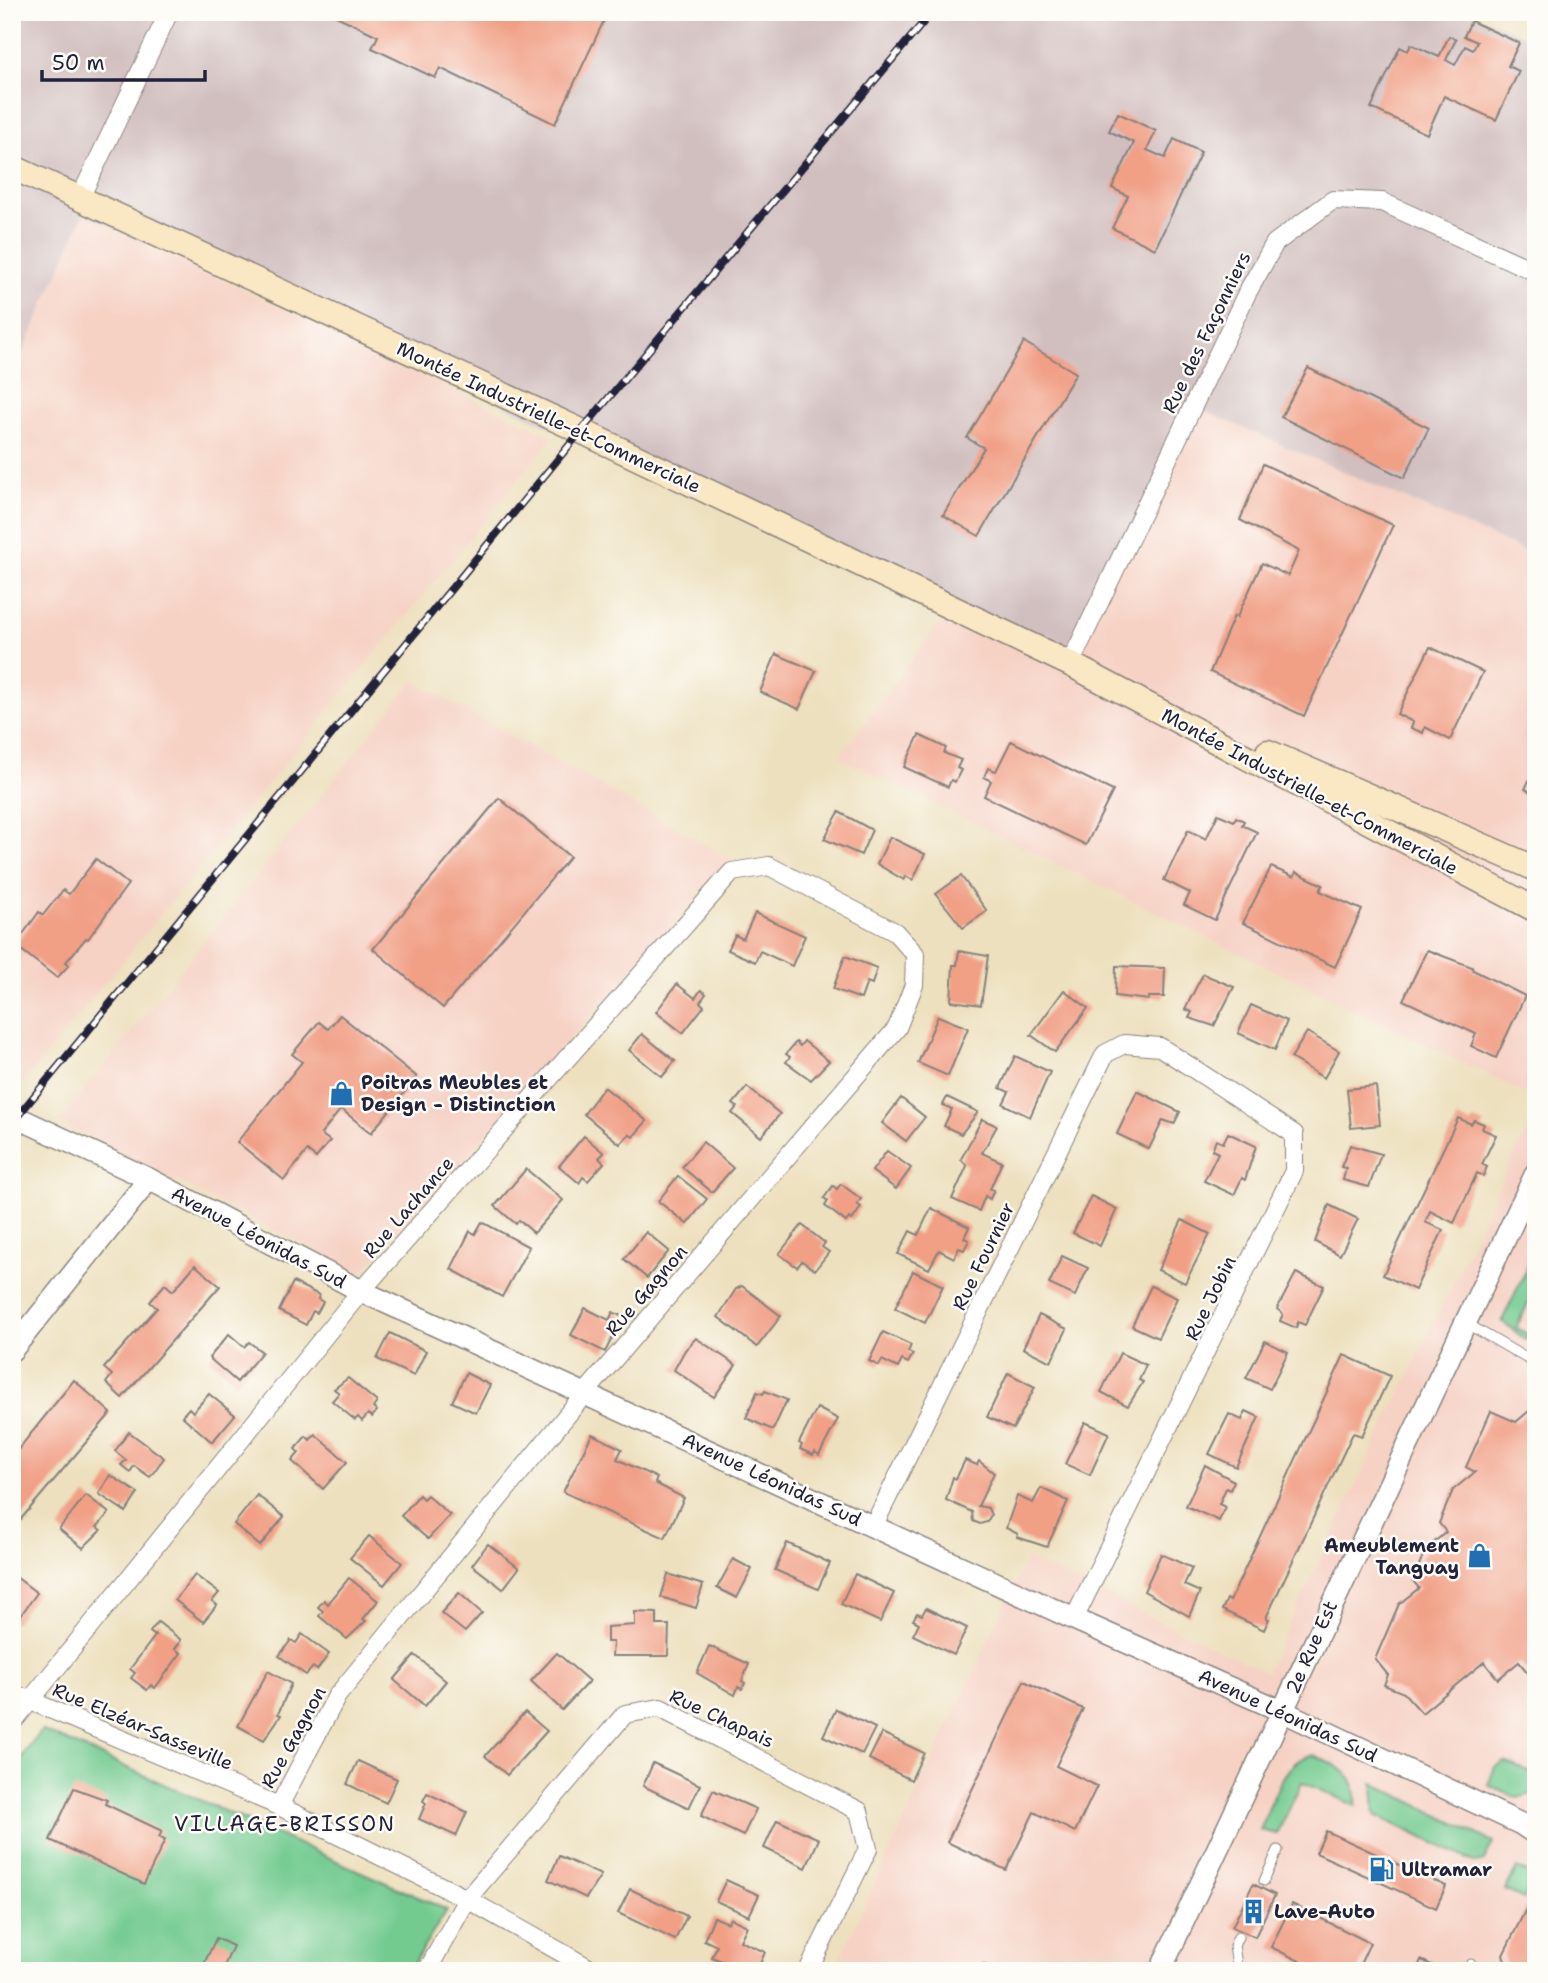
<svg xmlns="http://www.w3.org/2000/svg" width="1548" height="1983" font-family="'Shantell Sans',sans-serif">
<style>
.built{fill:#f6d2c5}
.industrial{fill:#d1bfbf}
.green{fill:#73cb90;stroke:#4a7666;stroke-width:2}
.building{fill:#f19f85}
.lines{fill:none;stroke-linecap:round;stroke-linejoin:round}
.service-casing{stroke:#88817c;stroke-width:11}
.minor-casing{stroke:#88817c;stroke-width:20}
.tertiary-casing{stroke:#88817c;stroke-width:24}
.secondary-casing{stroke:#88817c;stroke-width:27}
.service{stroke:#fff;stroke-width:9}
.minor{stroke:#fff;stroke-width:18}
.tertiary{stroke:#fff;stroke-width:21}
.secondary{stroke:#fae7c3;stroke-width:24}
.rail-casing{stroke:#22223b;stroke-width:8}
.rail{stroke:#fdfcf7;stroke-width:5;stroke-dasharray:16;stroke-linecap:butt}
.labels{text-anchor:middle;stroke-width:5;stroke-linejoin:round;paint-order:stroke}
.street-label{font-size:19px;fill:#22223b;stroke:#fdfcf7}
.poi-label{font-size:19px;font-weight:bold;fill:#22223b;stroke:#fdfcf7;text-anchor:start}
.neighbourhood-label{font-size:21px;letter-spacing:2px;fill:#22223b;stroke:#fdfcf7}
</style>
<rect width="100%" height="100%" fill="#fdfcf7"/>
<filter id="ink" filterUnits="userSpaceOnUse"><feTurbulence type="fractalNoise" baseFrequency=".0143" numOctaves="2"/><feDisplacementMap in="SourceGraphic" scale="14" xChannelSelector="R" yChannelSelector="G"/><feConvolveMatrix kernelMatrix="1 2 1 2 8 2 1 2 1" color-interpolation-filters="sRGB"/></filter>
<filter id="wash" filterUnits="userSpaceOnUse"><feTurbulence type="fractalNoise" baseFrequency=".00686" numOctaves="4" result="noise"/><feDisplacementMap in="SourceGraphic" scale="28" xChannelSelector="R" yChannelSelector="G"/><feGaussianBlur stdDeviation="1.57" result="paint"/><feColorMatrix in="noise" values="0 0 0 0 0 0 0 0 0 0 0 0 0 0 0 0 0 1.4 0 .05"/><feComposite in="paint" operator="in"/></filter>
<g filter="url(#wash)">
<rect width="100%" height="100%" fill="#ede0be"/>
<g class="built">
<path d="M84,214L553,437L12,1096V377Z"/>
<path d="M1193,406L1536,556V1099L839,757L951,608Z"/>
<path d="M413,681L731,859L361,1274L59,1122Z"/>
<path d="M1536,1110V1971H834L1027,1558L1266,1672Z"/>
</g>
<path class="industrial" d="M12,12H1468L1536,41V556L1193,406L1070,664L84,214L12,377Z"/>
<g class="green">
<path d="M1536,1249V1287L1516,1328L1531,1336L1526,1340L1502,1321Z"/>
<path d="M42,1730L447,1910L409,1971H12V1770Z"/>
<path d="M1313,1755C1339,1765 1359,1775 1356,1806L1302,1782L1277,1834L1260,1830C1272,1804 1282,1759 1313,1755Z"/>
<path d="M1504,1762L1536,1774V1793L1517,1798L1488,1785L1495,1767Z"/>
<path d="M1373,1783L1493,1842L1484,1861L1476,1863L1375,1815Z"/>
<path d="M1517,1868L1535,1877L1524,1899L1505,1890Z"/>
</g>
<g id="blocks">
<g class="building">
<path d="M328,12H608L555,124L440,68L435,78L372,48L378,36Z"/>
<path d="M1471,21L1519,43L1508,66L1519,71L1496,120L1444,96L1427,134L1371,108L1400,47L1408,51L1411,44L1439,57L1449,36L1456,39L1446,60L1455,65L1465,46L1473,50L1477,42L1464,36Z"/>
<path d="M1118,113L1156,131L1147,150L1165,158L1174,139L1201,152L1155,249L1112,228L1128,196L1112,188L1134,143L1109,131Z"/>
<path d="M1024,342L1076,373L979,536L943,515L984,448L967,438Z"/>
<path d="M1308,368L1429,428L1404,478L1281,417Z"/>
<path d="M1263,464L1393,525L1304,716L1210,672L1234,616L1237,617L1262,563L1288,576L1299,551L1240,520Z"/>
<path d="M1430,647L1483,672L1450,740L1425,727L1423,733L1411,728L1413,722L1397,714Z"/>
<path d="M776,654L816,671L799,709L760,692Z"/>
<path d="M919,735L946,748L944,753L961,760L957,768L961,770L955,782L951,780L948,787L904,767Z"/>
<path d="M1011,741L1113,791L1086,845L984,796L991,781L984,777L988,768L996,771Z"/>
<path d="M1536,766V795L1525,789Z"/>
<path d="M499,798L570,857L443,1008L373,949Z"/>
<path d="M839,812L872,830L861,855L824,839Z"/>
<path d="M1218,814L1234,821L1236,817L1244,821L1242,825L1257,832L1215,920L1184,905L1190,893L1164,880L1188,830L1206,839Z"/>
<path d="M890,837L925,854L913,880L905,876L904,880L877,864Z"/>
<path d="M96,859L128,884L88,939L86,938L66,962L69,965L57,978L15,945L39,912L43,915L63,890L69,894Z"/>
<path d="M1271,867L1294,877L1296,872L1323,885L1320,891L1362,910L1335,967L1243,923Z"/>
<path d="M961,876L987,911L963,928L936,894Z"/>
<path d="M755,913L805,936L792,966L760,951L755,962L728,950L735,935L743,939Z"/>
<path d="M1427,950L1472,967L1473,970L1525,996L1496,1058L1471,1046L1476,1034L1403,1000Z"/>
<path d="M959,951L988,956L981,1005L951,1001L953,965H957Z"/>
<path d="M845,956L877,968L872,984L867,982L861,999L833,989Z"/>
<path d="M1116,966L1165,968L1164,997H1149V1000L1115,996Z"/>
<path d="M1203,974L1234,987L1214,1026L1189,1018L1192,1012L1185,1009Z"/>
<path d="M677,984L695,998L701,990L706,994L700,1002L704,1006L683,1033L656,1012Z"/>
<path d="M1064,990L1088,1008L1055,1052L1031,1035Z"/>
<path d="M1251,1005L1287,1021L1275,1050L1238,1033Z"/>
<path d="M340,1015L417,1077L371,1133L341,1109L321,1134L330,1141L316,1158L307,1151L284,1180L237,1142L302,1062L292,1054L319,1022L328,1029Z"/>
<path d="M938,1016L968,1028L948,1076L918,1063Z"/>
<path d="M1307,1032L1339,1051L1324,1078L1291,1058Z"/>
<path d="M642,1034L675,1061L662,1077L629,1050Z"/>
<path d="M804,1041L829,1061L811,1080L786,1062L790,1057L786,1054L796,1042L800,1046Z"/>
<path d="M1015,1056L1050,1072L1030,1117L1003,1104L1009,1092L1000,1088Z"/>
<path d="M1376,1086L1380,1125L1351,1128L1347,1089Z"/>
<path d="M604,1087L647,1121L633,1137L629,1134L620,1144L584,1114Z"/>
<path d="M747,1087L780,1114L761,1137L732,1113L737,1107L733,1104Z"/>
<path d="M1137,1091L1180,1112L1174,1124L1163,1120L1149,1149L1117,1134Z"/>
<path d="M947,1097L978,1112L961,1134L944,1126L952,1109L943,1105Z"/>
<path d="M901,1098L925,1117L906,1141L882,1123Z"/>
<path d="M1458,1118L1471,1124L1474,1120L1484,1124L1482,1129L1496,1135L1482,1164L1487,1167L1483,1176L1477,1173L1454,1223L1430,1211L1425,1222L1443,1230L1415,1290L1383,1275Z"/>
<path d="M982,1119L997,1126L982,1153L1002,1162L990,1189L994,1190L990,1199L985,1196L979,1211L952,1199L967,1166L961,1159Z"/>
<path d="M1228,1133L1256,1146L1245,1180L1242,1178L1234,1195L1204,1181L1218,1153L1212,1150L1216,1140L1223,1143Z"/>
<path d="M584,1136L604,1153L599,1158L604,1163L588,1181L583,1177L579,1183L559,1166Z"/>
<path d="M703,1142L733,1168L712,1192L682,1167Z"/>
<path d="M1350,1145L1381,1154L1369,1187L1343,1180L1346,1168L1341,1167Z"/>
<path d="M887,1151L911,1168L896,1189L872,1171Z"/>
<path d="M526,1169L563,1200L534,1233L519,1220L516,1224L495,1206Z"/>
<path d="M678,1176L707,1199L687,1224L658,1201Z"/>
<path d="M841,1184L861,1199L857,1204L861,1207L852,1220L849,1218L846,1222L825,1206L828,1201L824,1198L833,1186L837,1189Z"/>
<path d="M1091,1196L1117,1209L1100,1246L1073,1233Z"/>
<path d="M1329,1205L1358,1219L1340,1255L1315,1242Z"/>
<path d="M931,1208L969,1227L964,1238L969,1240L964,1250L959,1248L954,1258L939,1250L929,1269L898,1254L910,1231L918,1235Z"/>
<path d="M1182,1220L1210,1234L1185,1283L1158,1270Z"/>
<path d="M482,1222L529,1247L502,1297L451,1269L470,1231L475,1234Z"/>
<path d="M802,1225L825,1243L822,1247L829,1252L815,1270L802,1261L797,1267L779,1254Z"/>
<path d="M646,1232L669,1251L647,1278L624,1259Z"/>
<path d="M1062,1256L1088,1268L1075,1296L1049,1284Z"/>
<path d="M195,1265L220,1286L122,1398L106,1383L112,1375L104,1368L157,1308L150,1302L165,1284L173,1291Z"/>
<path d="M913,1271L943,1286L925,1323L895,1308Z"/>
<path d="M1296,1273L1324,1286L1305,1325L1298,1322L1296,1328L1280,1321L1283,1314L1277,1309Z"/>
<path d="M293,1282L319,1295L318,1299L323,1302L317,1313L313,1311L306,1325L279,1311Z"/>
<path d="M742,1286L781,1316L757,1347L718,1317L736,1289Z"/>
<path d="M1151,1286L1177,1298L1158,1338L1132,1326Z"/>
<path d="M585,1308L609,1320L613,1312L623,1317L605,1352L571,1335Z"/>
<path d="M1039,1315L1067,1329L1051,1362L1023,1348Z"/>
<path d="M883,1332L911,1345L908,1352L913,1354L908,1363L902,1360L898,1368L882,1360L879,1366L869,1361Z"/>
<path d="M390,1333L426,1351L414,1376L377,1359Z"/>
<path d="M229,1334L244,1347L249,1342L262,1352L237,1382L209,1358Z"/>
<path d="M696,1338L736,1365L714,1397L674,1370L685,1350Z"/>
<path d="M1265,1341L1288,1352L1270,1389L1246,1378Z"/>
<path d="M1120,1353L1146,1365L1139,1380L1143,1382L1128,1406L1101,1392Z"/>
<path d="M1344,1355L1390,1376L1362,1436L1353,1433L1266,1618L1269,1619L1264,1630L1222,1610L1227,1599L1230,1601Z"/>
<path d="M466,1373L490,1385L476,1413L452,1402Z"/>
<path d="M1008,1373L1035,1387L1013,1429L987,1417Z"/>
<path d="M348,1378L377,1402L373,1408L377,1411L372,1417L368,1414L362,1421L358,1417L355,1420L332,1401L339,1393L334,1389Z"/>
<path d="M74,1380L111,1413L15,1526L12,1525V1457Z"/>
<path d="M765,1391L787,1400L773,1430L746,1418L757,1392L763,1394Z"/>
<path d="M209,1394L235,1415L212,1442L182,1416L189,1408L193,1412Z"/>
<path d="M1536,1405V1666L1528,1673L1519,1662L1498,1679L1484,1662L1422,1713L1404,1693L1384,1685L1388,1675L1375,1659L1399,1604L1419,1588L1413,1581L1425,1550L1446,1532L1439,1523L1453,1490L1475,1472L1466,1467L1491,1411L1516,1422Z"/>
<path d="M817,1408L838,1419L819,1455L815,1452L813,1455L800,1449L802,1445L799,1443Z"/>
<path d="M1246,1411L1259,1417L1236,1467L1209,1454L1229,1414L1242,1420Z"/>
<path d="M1085,1422L1109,1433L1090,1475L1065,1464Z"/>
<path d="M129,1432L164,1458L150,1477L134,1466L130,1472L121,1465L126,1460L115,1451Z"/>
<path d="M315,1434L347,1462L323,1489L292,1461L299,1453L295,1449L306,1436L310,1440Z"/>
<path d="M592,1434L622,1449L617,1459L657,1478L655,1483L684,1498L665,1538L563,1492Z"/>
<path d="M965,1460L977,1465L979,1461L994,1473L978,1506L988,1508L991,1515L987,1522L980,1524L973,1521L972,1512L946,1500L953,1477L956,1479Z"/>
<path d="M1205,1465L1234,1481L1230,1490L1226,1488L1219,1504L1225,1507L1219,1521L1186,1506Z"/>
<path d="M110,1475L138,1493L126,1512L99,1494Z"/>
<path d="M1041,1488L1068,1501L1047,1547L1017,1537L1018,1534L1006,1528L1017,1496L1033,1503Z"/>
<path d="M86,1495L109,1513L97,1527L101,1530L83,1548L59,1529Z"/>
<path d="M257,1495L284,1517L260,1546L234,1524Z"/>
<path d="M419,1495L423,1499L427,1495L450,1515L428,1539L401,1516Z"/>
<path d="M369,1536L402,1563L384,1585L350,1558Z"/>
<path d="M787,1543L830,1563L818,1589L775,1570Z"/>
<path d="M488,1544L519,1568L503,1589L472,1565Z"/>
<path d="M1161,1554L1192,1568L1184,1585L1200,1592L1189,1616L1144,1591Z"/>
<path d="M733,1559L752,1569L737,1598L717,1588Z"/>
<path d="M12,1574L37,1593L15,1623L12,1621Z"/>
<path d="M668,1574L703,1585L696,1608L661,1597Z"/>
<path d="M855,1574L894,1593L880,1622L841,1604Z"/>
<path d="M195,1575L219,1593L212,1601L217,1605L203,1622L175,1600Z"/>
<path d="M349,1578L378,1601L363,1619L366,1621L347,1639L319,1616L323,1611L318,1607L324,1600L328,1604Z"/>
<path d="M459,1593L482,1613L465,1632L441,1613Z"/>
<path d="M926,1608L967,1628L954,1655L913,1635L919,1623L913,1620L917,1613L922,1615Z"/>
<path d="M635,1612L657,1613V1625H669L668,1656H612L613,1642H607V1627L635,1625Z"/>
<path d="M158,1622L181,1640L175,1649L181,1653L155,1688L151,1685L147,1690L131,1678L135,1673L130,1669L155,1636L150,1632Z"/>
<path d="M302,1634L329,1654L317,1670L313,1667L306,1675L279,1656L291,1640L296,1643Z"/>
<path d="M709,1646L749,1664L742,1681L745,1683L742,1689L738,1687L735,1695L697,1673Z"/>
<path d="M557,1653L589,1681L562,1710L531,1681Z"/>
<path d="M415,1655L446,1681L425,1706L394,1680Z"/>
<path d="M268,1671L291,1684L278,1714L281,1715L264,1740L238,1726Z"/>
<path d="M1024,1681L1083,1709L1056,1766L1097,1786L1075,1832L1034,1812L1006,1870L947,1842Z"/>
<path d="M836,1709L875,1728L862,1754L823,1736Z"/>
<path d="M525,1712L547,1731L507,1775L485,1756Z"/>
<path d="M882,1733L924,1753L911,1780L869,1759Z"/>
<path d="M358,1761L397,1779L386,1803L347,1784Z"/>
<path d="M653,1763L700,1785L689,1808L643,1786Z"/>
<path d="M74,1788L107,1800L105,1804L162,1831L159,1837L165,1840L144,1884L50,1840Z"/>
<path d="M713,1790L756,1809L743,1836L701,1816Z"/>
<path d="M427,1793L467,1812L456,1836L419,1819L426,1803L423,1801Z"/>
<path d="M777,1820L819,1839L806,1868L764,1848Z"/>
<path d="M1326,1831L1446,1886L1436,1908L1316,1853Z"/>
<path d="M559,1856L601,1875L586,1898L548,1880Z"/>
<path d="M726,1880L759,1895L749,1916L716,1901Z"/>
<path d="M1253,1884L1275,1895L1255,1937L1232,1927Z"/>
<path d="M630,1889L687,1916L675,1940L618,1913Z"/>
<path d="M1292,1904L1370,1943L1357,1971H1320L1271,1947Z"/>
<path d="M1528,1905L1536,1915V1971H1508L1503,1955Z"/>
<path d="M714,1917L728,1923L730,1918L747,1926L740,1941L765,1952L757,1971H740L732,1967L731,1970L722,1966L724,1962L712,1957L717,1946L704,1940Z"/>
<path d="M216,1938L233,1946L222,1971L195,1969L198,1963L203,1966Z"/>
<path d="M1421,1960L1444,1971H1416Z"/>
<path d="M983,1964L998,1971H980Z"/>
</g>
</g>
</g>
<g filter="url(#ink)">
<use href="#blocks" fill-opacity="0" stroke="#88817c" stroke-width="2"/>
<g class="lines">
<defs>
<g id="service">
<path d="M1466,1323L1536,1364"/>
<path d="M1522,1823L1536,1812"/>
<path d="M1264,1881L1278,1850"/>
<path d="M1238,1971L1234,1946L1238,1937"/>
<path d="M1467,1971L1471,1964"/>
</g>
<g id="minor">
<path d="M80,198L169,12"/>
<path d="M1070,664L1247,293L1275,243L1333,200L1382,202L1536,272"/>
<path d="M873,1527L1105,1054L1124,1044L1160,1047L1294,1134V1171L1074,1619"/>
<path d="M12,1693L279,1806L467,1899L594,1971"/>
<path d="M12,1723L361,1291L732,872L769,866L895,932L915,954L914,985L897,1028L586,1392L337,1696L279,1806"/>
<path d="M427,1971L467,1899L625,1714L660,1708L859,1811L868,1849L808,1971"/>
</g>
<g id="tertiary">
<path d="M12,1115L149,1179L361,1291L1074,1619L1282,1711L1521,1824L1536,1834"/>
<path d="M12,1350L149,1179"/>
<path d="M1160,1971L1536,1173"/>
</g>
<g id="secondary">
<path d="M12,167L581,431L1070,664L1536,910"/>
<path d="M1268,752L1536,869"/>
</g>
</defs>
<use href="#service" class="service-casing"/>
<use href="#minor" class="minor-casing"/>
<use href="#tertiary" class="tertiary-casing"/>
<use href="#secondary" class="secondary-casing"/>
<use href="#service" class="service"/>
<use href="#minor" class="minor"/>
<use href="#tertiary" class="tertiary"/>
<use href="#secondary" class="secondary"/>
<defs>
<path id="rail" d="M12,1123L581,431L932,12"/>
</defs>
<use href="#rail" class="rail-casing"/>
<use href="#rail" class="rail"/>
</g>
</g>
<defs>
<symbol id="shop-bare" viewBox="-9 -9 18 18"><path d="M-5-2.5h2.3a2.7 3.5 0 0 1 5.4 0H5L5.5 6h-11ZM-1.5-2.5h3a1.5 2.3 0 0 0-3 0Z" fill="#1f6fb2" stroke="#fdfcf7" stroke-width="2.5" paint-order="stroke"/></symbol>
<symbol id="fuel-bare" viewBox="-9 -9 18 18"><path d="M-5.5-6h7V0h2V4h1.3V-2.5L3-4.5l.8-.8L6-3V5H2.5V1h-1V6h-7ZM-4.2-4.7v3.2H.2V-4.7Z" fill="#1f6fb2" stroke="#fdfcf7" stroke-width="2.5" paint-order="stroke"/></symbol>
<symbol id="building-bare" viewBox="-9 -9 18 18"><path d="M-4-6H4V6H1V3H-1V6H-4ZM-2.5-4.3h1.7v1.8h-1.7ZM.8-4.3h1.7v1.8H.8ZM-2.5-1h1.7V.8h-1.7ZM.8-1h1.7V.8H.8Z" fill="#1f6fb2" stroke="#fdfcf7" stroke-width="2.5" paint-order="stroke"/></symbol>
</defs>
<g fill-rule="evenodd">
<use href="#shop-bare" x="324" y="1076" width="35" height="35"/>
<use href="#shop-bare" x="1462" y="1538" width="35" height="35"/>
<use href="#fuel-bare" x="1364" y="1852" width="35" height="35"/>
<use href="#building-bare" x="1236" y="1894" width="35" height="35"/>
</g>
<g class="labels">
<g class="street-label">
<text transform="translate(1206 332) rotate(-64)" y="7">Rue des Façonniers</text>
<text transform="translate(549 417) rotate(25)" y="7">Montée Industrielle-et-Commerciale</text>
<text transform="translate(1310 791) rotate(28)" y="7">Montée Industrielle-et-Commerciale</text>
<text transform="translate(408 1207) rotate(-49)" y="7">Rue Lachance</text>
<text transform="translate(259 1237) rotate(28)" y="7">Avenue Léonidas Sud</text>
<text transform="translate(983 1256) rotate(-64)" y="7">Rue Fournier</text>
<text transform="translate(646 1290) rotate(-49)" y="7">Rue Gagnon</text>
<text transform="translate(1210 1298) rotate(-64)" y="7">Rue Jobin</text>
<text transform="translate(772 1479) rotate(25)" y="7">Avenue Léonidas Sud</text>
<text transform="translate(1311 1647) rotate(-66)" y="7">2e Rue Est</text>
<text transform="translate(1288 1715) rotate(25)" y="7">Avenue Léonidas Sud</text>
<text transform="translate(722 1718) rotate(25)" y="7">Rue Chapais</text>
<text transform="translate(143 1726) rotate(23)" y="7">Rue Elzéar-Sasseville</text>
<text transform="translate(293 1737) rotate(-61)" y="7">Rue Gagnon</text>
</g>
<g class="poi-label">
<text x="361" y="1089">Poitras Meubles et<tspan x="361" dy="22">Design - Distinction</tspan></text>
<text x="1459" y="1552" text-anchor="end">Ameublement<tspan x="1459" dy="22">Tanguay</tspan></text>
<text x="1401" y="1876">Ultramar</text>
<text x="1274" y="1918">Lave-Auto</text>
</g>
<g class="neighbourhood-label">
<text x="285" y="1831">VILLAGE-BRISSON</text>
</g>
</g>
<rect width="1548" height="1983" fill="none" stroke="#fdfcf7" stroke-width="42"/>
<path d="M42 70v10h163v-10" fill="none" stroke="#22223b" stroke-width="3.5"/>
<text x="52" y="70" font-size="21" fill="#22223b" stroke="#fdfcf7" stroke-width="5" paint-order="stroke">50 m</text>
</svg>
